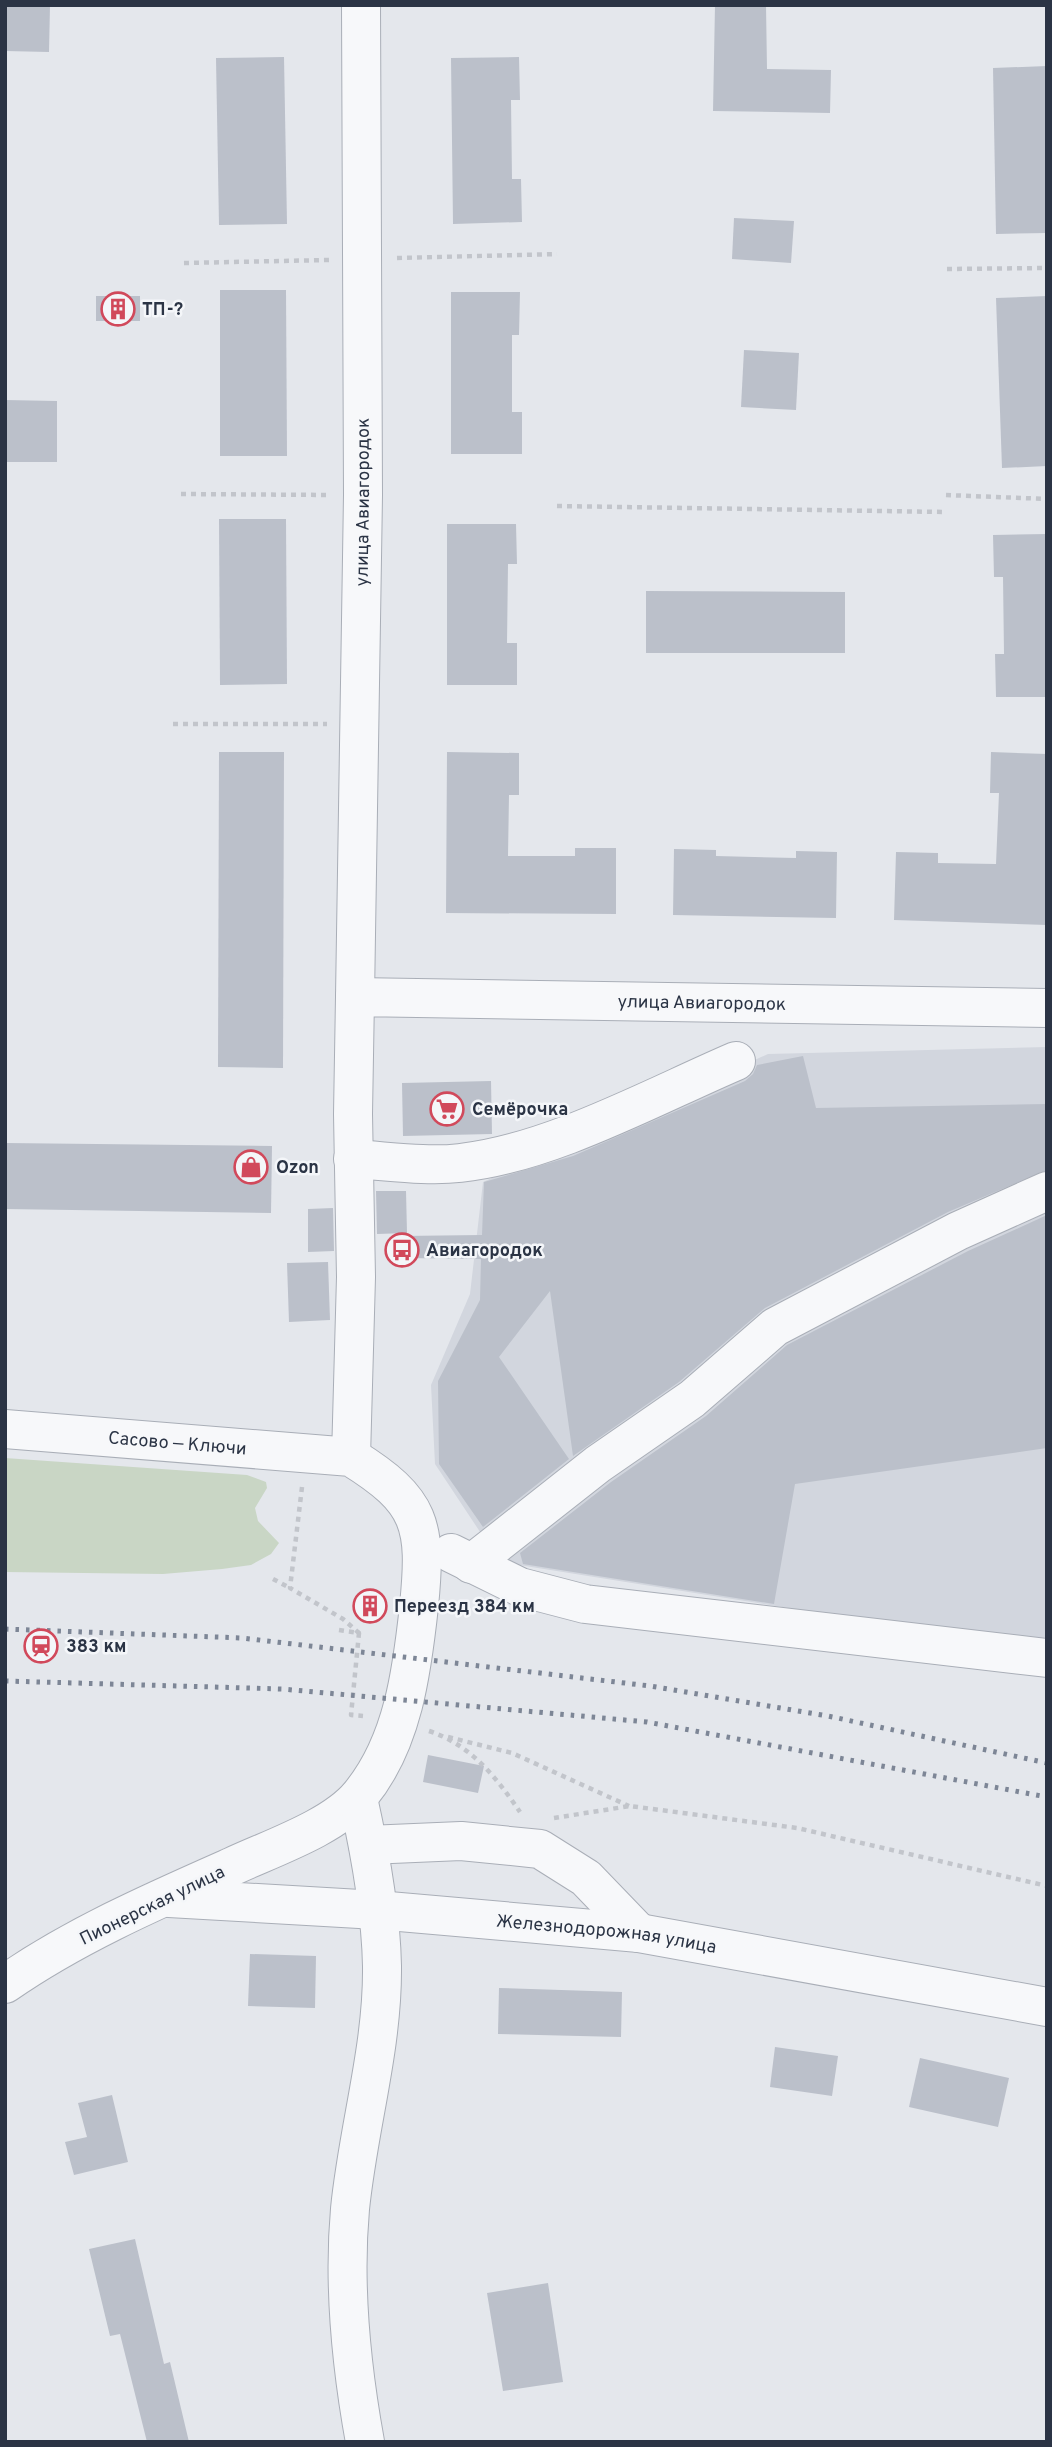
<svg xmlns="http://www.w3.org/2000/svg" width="1052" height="2447" font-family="Overpass,sans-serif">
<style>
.built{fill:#d2d6de}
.green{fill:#c9d6c5}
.building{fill:#bbc0ca}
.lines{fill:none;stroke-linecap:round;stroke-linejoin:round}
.minor-casing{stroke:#a9aeb7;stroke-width:40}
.path{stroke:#c2c5cb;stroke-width:4.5;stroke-dasharray:5 5;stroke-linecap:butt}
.minor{stroke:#f7f8fa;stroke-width:38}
.rail{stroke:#7d8696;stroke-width:5;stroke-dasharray:3.5 7;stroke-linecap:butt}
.labels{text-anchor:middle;stroke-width:5;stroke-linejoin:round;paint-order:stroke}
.poi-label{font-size:18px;font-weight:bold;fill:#2b3445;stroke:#f4f6f9;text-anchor:start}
.street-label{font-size:18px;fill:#2b3445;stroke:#f4f6f9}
</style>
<rect width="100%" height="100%" fill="#e4e7ec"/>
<path class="built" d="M1047,1047V1649L500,1562L435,1464L431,1385L470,1294L483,1182L768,1054Z"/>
<path class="green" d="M5,1458L247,1475L266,1482L267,1488L255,1508L258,1521L279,1543L271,1554L251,1565L222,1569L163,1574L5,1572Z"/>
<g class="building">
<path d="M5,5H50L49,52L5,51Z"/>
<path d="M715,5H766L767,69L831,70L830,113L713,111Z"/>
<path d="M284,57L287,224L219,225L216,58Z"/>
<path d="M519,57L520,100H511L512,179H521L522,222L453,224L451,58Z"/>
<path d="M1047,66V233L996,234L993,68Z"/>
<path d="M734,218L794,221L791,263L732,259Z"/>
<path d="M220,290H286L287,456H220Z"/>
<path d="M451,292H520L519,335H512V412H522V454H451Z"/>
<rect x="96" y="296" width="44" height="25"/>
<path d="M1047,296V466L1002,468L996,298Z"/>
<path d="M744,350L799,353L796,410L741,407Z"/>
<path d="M5,400L57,401V462H5Z"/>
<path d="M219,519H286L287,684L220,685Z"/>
<path d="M447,524H516L517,564H508L507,643H517V685H447Z"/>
<path d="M1047,534V697H996L995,654H1004L1003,577H994L993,535Z"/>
<path d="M646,591L845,592V653H646Z"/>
<path d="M219,752H284L283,1068L218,1067Z"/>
<path d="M447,752L519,753V795H509L508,856H575V848H616V914L446,913Z"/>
<path d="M991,752L1047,754V925L894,920L896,852L938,853V863L996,864L999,793H990Z"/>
<path d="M674,849L716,850V856L796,858V851L837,852L836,918L673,915Z"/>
<path d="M803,1056L816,1108L1047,1104V1170L948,1212L765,1308L679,1382L573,1456L550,1291L499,1357L569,1459L483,1527L439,1464L438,1381L480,1300L481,1259L401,1258V1236L482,1235L484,1182L573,1156L745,1081L753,1074L757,1065Z"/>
<path d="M491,1081L492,1134L403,1136L402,1083Z"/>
<path d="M5,1143L272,1146L271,1213L5,1209Z"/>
<path d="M376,1191H406L407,1233L377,1234Z"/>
<path d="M333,1208L334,1251L308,1252V1209Z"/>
<path d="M1047,1215V1448L795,1484L774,1604L523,1564L520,1553L611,1482L706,1416L787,1345L968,1251Z"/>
<path d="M328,1262L330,1320L289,1322L287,1263Z"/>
<path d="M428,1755L484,1766L478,1793L423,1782Z"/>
<path d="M250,1954L316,1956L315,2008L248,2006Z"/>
<path d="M499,1988L622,1992L621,2037L498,2034Z"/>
<path d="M775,2047L838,2056L832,2096L770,2087Z"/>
<path d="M920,2058L1009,2078L998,2127L909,2107Z"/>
<path d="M112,2095L128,2162L74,2175L65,2142L87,2137L78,2103Z"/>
<path d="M135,2239L164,2364L170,2362L189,2442H147L120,2334L110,2336L89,2249Z"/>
<path d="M548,2283L563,2382L503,2391L487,2293Z"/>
</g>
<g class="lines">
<defs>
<g id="minor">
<path id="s1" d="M355,997L363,495L361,5"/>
<path d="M353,1159C388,1161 426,1167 460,1163C551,1153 652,1097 736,1061"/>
<path id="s2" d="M5,1429L351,1457C422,1501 427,1525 419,1606C412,1671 403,1743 360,1795C333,1828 269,1849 231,1867C154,1901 74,1936 5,1984"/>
<path id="s3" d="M351,1457L356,1277L353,1114L355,997L1047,1008"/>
<path d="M451,1553L520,1587L585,1604L1047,1658"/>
<path d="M471,1564L598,1464L692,1399L775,1327L958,1231L1047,1191"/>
<path d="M358,1798C370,1852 381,1910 382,1966C383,2048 358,2128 350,2209C343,2287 351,2365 365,2442"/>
<path d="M368,1845L461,1841L540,1849L586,1878L639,1933"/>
<path id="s4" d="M169,1898L377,1910L639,1933L1047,2007"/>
</g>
</defs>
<use href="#minor" class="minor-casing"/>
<g class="path">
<path d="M397,258L557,254"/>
<path d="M184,263L329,260"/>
<path d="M947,269L1047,268"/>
<path d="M181,494L330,495"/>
<path d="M946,495L1047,499"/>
<path d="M557,506L946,512"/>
<path d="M173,724H327"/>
<path d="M302,1487L290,1588L343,1619L359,1633"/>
<path d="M273,1579L290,1588"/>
<path d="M339,1630L359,1633L351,1715L363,1716"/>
<path d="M429,1731C471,1745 496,1777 520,1812"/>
<path d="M448,1737L512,1753L629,1806"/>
<path d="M554,1818L630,1806L797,1828L1047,1886"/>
</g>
<use href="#minor" class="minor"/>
<g class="rail">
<path d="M5,1629L242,1638L650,1686L828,1716L1047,1763"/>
<path d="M5,1681L282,1689L647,1722L1047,1797"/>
</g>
</g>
<defs>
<symbol id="building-ring" viewBox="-11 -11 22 22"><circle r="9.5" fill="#f4f6f9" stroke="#d1495b" stroke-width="1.5"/><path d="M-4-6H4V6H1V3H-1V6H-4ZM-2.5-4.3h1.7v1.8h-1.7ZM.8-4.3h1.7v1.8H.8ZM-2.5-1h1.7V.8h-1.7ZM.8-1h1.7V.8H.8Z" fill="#d1495b"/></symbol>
<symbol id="supermarket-ring" viewBox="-11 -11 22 22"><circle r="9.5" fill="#f4f6f9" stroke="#d1495b" stroke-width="1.5"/><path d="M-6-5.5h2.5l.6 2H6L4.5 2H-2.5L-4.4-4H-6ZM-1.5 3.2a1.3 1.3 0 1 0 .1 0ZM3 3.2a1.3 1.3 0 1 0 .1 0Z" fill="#d1495b"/></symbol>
<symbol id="shop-ring" viewBox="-11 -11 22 22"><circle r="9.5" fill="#f4f6f9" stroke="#d1495b" stroke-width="1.5"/><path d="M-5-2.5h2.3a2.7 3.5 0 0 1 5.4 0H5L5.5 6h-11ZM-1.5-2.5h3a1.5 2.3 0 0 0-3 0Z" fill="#d1495b"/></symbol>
<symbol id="bus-ring" viewBox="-11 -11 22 22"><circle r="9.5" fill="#f4f6f9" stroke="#d1495b" stroke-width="1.5"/><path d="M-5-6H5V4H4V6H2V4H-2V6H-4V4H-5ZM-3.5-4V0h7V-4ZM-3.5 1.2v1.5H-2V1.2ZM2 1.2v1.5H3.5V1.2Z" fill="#d1495b"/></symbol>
<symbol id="station-ring" viewBox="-11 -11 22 22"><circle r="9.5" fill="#f4f6f9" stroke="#d1495b" stroke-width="1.5"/><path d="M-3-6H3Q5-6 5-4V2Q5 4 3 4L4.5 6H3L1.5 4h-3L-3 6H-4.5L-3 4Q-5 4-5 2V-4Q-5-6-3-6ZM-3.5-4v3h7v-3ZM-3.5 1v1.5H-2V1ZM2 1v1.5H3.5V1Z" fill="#d1495b"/></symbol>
</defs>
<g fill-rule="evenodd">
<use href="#building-ring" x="99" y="290" width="38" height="38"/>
<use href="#supermarket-ring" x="428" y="1090" width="38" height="38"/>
<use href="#shop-ring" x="232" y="1148" width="38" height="38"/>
<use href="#bus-ring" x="383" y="1231" width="38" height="38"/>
<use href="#building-ring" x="351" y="1587" width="38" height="38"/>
<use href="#station-ring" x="22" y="1627" width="38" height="38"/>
</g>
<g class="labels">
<g class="poi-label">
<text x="142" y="315">ТП-?</text>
<text x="472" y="1115">Семёрочка</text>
<text x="276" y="1173">Ozon</text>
<text x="426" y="1256">Авиагородок</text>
<text x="394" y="1612">Переезд 384 км</text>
<text x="66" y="1652">383 км</text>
</g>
<g class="street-label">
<text dy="6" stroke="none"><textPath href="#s1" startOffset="495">улица Авиагородок</textPath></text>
<text dy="6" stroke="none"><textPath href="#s3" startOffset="807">улица Авиагородок</textPath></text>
<text dy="6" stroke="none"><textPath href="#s2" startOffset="173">Сасово — Ключи</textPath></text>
<text transform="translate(152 1905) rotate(-26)" y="6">Пионерская улица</text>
<text dy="6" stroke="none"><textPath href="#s4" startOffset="439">Железнодорожная улица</textPath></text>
</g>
</g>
<rect width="1052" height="2447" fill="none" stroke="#2b3445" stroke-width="14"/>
</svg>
